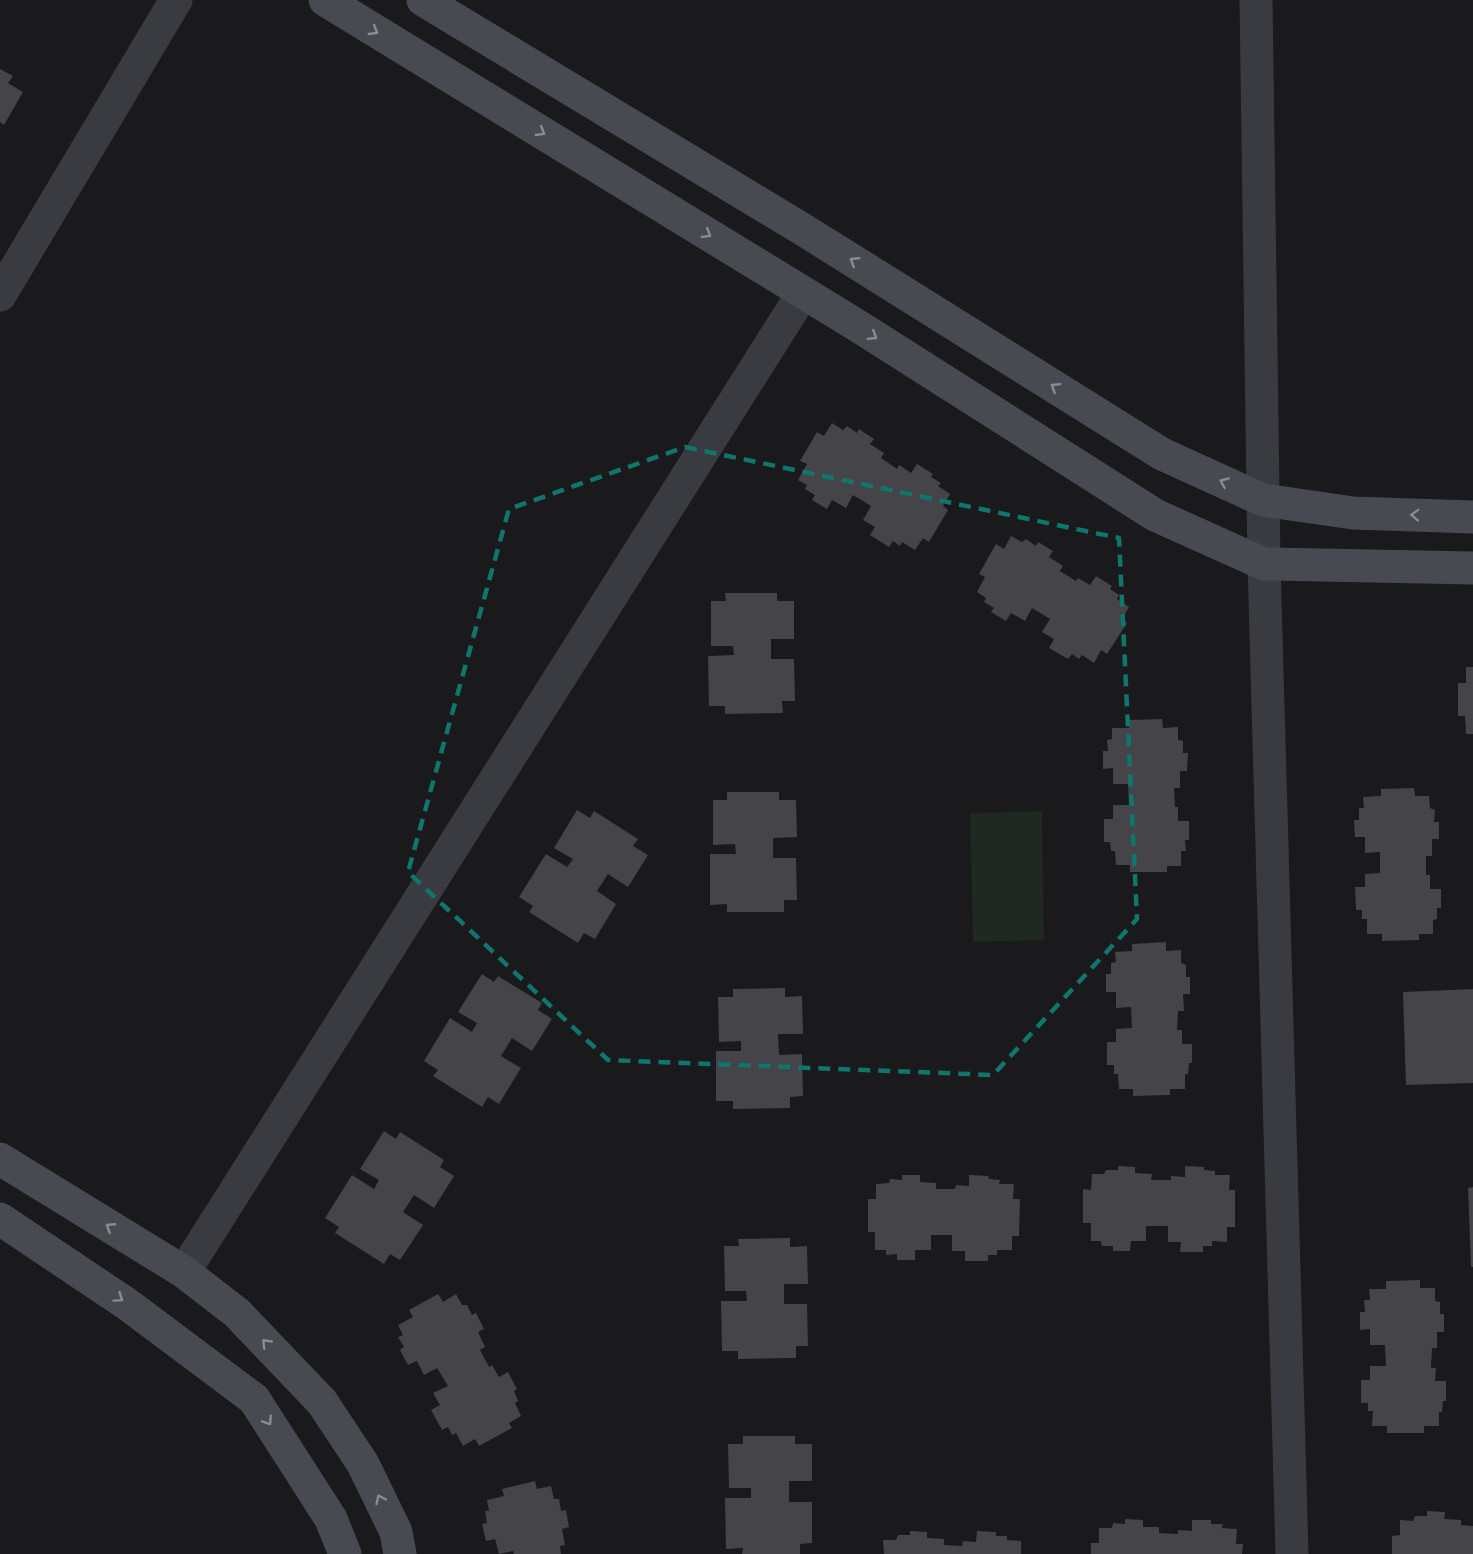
<svg xmlns="http://www.w3.org/2000/svg" width="1473" height="1554" font-family="'Sofia Sans Condensed',sans-serif">
<style>
.green{fill:#1f2821}
.building{fill:#444449}
.lines{fill:none;stroke-linecap:round;stroke-linejoin:round}
.minor{stroke:#3a3b41;stroke-width:33}
.secondary{stroke:#484a52;stroke-width:33}
.oneway{stroke:#888c97}
.marked{fill:none;stroke:#0f766e;stroke-width:4.5;stroke-dasharray:12 8;stroke-linejoin:round}
</style>
<rect width="100%" height="100%" fill="#1a191c"/>
<path class="green" d="M1042,811L1044,940L973,942L970,813Z"/>
<g class="building">
<path d="M0,69L13,76L8,83L23,92L4,125L0,122Z"/>
<path d="M832,423L843,430L847,426L857,433L859,429L874,439L870,444L884,453L881,458L897,469L899,465L911,473L917,464L933,474L931,477L941,483L938,486L950,494L943,506L948,510L929,542L923,538L915,550L902,542L900,546L893,541L889,547L870,535L875,527L863,520L871,506L853,495L846,508L832,500L827,509L812,500L815,495L805,489L807,485L798,480L807,464L800,461L817,432L824,436Z"/>
<path d="M1011,536L1022,542L1026,539L1036,546L1038,542L1053,551L1049,557L1063,566L1060,571L1076,581L1078,578L1090,585L1096,576L1112,586L1110,589L1119,595L1117,599L1129,607L1122,619L1127,623L1107,654L1101,650L1094,663L1082,655L1079,659L1072,654L1068,659L1049,648L1054,639L1042,632L1050,619L1032,608L1025,621L1011,613L1006,621L991,612L994,608L984,602L986,598L977,592L985,577L979,574L996,544L1004,549Z"/>
<path d="M725,593H777V601H794V639H771V659H794L795,701H782L783,713L725,714V706H709L708,656L734,655L733,646H711V601H726Z"/>
<path d="M1466,667H1473V734H1466L1465,716H1458V683H1466Z"/>
<path d="M1162,719L1163,728L1178,727V740L1183,741V753H1188L1187,771H1180V788H1174L1175,807H1178V821H1189V840H1185L1186,851H1181V866H1167V872H1130V865H1116L1115,851H1111L1110,842H1104V819H1113V805H1129L1128,784H1113V768L1103,769V751H1108L1107,740L1112,739V728H1129V720Z"/>
<path d="M1414,788L1415,796H1429L1430,808L1435,810L1434,822H1439V839H1432V856H1426V875H1430V889H1441V908H1437V919L1433,920V934H1419V940L1382,941V934H1367V919H1362V910H1356L1355,887H1365V874L1380,873V852L1365,853V837H1355L1354,820H1359V808H1364L1363,797L1381,796V789Z"/>
<path d="M727,792H779V800H796L797,837L773,838V858H796L797,900H784V912H727V904L710,905V854H736L735,844L713,845V800H727Z"/>
<path d="M577,810L590,818L594,811L638,839L633,846L648,855L628,887L608,874L597,891L616,904L595,939L584,933L578,943L529,912L533,906L519,897L546,854L567,867L573,859L554,848Z"/>
<path d="M1166,942V951L1181,950V963L1186,965V977H1190V994H1183L1184,1011H1178L1177,1030H1182V1044H1192V1063H1189L1188,1074H1185V1089H1170V1095L1133,1096V1089H1119L1118,1074H1114V1065H1107V1042H1116V1029L1132,1028L1131,1007L1116,1008V992H1106V974H1111V963L1116,962L1115,952L1132,951V944Z"/>
<path d="M482,974L494,982L498,976L542,1003L538,1010L552,1019L532,1051L512,1038L501,1056L521,1068L499,1104L488,1097L482,1107L433,1076L438,1070L424,1061L450,1018L472,1032L477,1023L458,1012Z"/>
<path d="M785,988V997L802,996L803,1034H778L779,1055L802,1054L803,1096L790,1097V1108L733,1109V1101H716V1051H741V1041L719,1042L718,997H733V989Z"/>
<path d="M1473,989V1083L1406,1085L1403,992Z"/>
<path d="M384,1131L396,1139L400,1132L444,1160L440,1167L454,1176L434,1208L414,1195L403,1212L423,1225L400,1260L390,1254L384,1264L335,1233L339,1227L325,1218L352,1175L374,1189L379,1180L360,1169Z"/>
<path d="M1118,1166L1135,1167V1173L1152,1174L1151,1180H1171V1176L1185,1177V1166L1204,1167V1170L1215,1171V1175H1230L1229,1190H1235V1227H1227V1242L1212,1241V1246H1203V1252H1180L1181,1242H1168V1226H1146V1241H1131L1130,1251H1113V1246H1102L1101,1241H1091V1223H1083V1189L1091,1190L1092,1174H1104L1106,1170H1118Z"/>
<path d="M902,1175H920V1182L936,1183V1189H955L956,1185L969,1186V1175L988,1176L989,1179L1000,1180L999,1184H1014L1013,1199H1020L1019,1236H1012V1250H997V1255H988V1261H965V1251H952V1235H931V1250H915V1260H897V1254L886,1255V1250H875V1232H868V1199H876V1184L889,1183L890,1179L902,1180Z"/>
<path d="M1473,1187V1267H1471L1468,1188Z"/>
<path d="M790,1238V1247L807,1246L808,1284H784V1304H807L808,1346H796V1358L738,1359V1351H722L721,1301H747L746,1291H725L724,1246H739L738,1239Z"/>
<path d="M1420,1280V1288H1435V1301L1440,1302V1314H1444V1332H1437V1348H1432L1431,1368H1436L1435,1381H1446V1401H1443L1442,1412H1439V1426H1424V1433H1387V1426H1372L1373,1411H1368V1403H1361V1380H1370V1366H1386L1385,1345H1370V1329L1360,1330V1312H1365L1364,1300H1370L1369,1289H1386V1281Z"/>
<path d="M438,1294L443,1302L456,1294L462,1305H467L472,1315L476,1313L484,1329L478,1332L485,1347L480,1350L489,1367L492,1365L499,1377L508,1372L517,1389L514,1391L518,1401L515,1403L521,1416L509,1423L512,1428L479,1446L475,1439L463,1446L456,1433L452,1435L448,1427L442,1430L431,1410L440,1405L433,1393L448,1386L437,1368L424,1375L417,1361L408,1365L400,1350L404,1347L398,1337L403,1335L398,1325L413,1317L409,1310Z"/>
<path d="M743,1436H795V1444H812V1481H789V1502H812V1543L800,1544V1554H742L743,1548L726,1549L725,1498H751V1488H729L728,1444H743Z"/>
<path d="M535,1481L537,1489L551,1486L554,1499H559L561,1511L566,1510L569,1527L562,1529L565,1545L560,1546L561,1554H514L513,1551L499,1554L495,1539L486,1541L482,1524L487,1523L485,1511H489L487,1500L504,1496L502,1489Z"/>
<path d="M1427,1511L1445,1512L1444,1519L1461,1520V1525L1473,1526V1554H1392V1536L1400,1535V1520L1413,1521L1415,1516H1427Z"/>
<path d="M1125,1519L1143,1520V1527H1159V1533L1178,1534V1530L1192,1531V1520H1211V1524H1223L1222,1528L1237,1529L1236,1544H1243L1242,1554H1091V1543H1099V1528H1112L1113,1523L1125,1524Z"/>
<path d="M910,1531L927,1532V1538L944,1539V1545L962,1546L963,1541L976,1542L977,1531L996,1532V1536H1007V1540L1021,1541V1554H884L883,1540H896L898,1535H910Z"/>
</g>
<g class="lines">
<g class="minor">
<path d="M1256,0L1264,564L1292,1554"/>
<path d="M0,295L176,0"/>
<path d="M184,1272L803,293"/>
</g>
<g class="secondary">
<path d="M325,0L858,326L1155,515L1264,564L1473,568"/>
<path d="M423,0L807,232L1162,454L1263,500L1353,513L1473,517"/>
<path d="M0,1159L184,1272L237,1313L322,1402L363,1464L396,1532L400,1554"/>
<path d="M0,1219L127,1304L254,1399L331,1519L345,1554"/>
</g>
</g>
<defs><path id="oneway-chevron" d="M-2-3.5L2.5 0L-2 3.5" fill="none" stroke-width="1.6" stroke-linecap="round" stroke-linejoin="round" transform="scale(1.5)"/></defs>
<g class="oneway">
<use href="#oneway-chevron" transform="translate(374 31) rotate(31)"/>
<use href="#oneway-chevron" transform="translate(541 132) rotate(31)"/>
<use href="#oneway-chevron" transform="translate(707 234) rotate(31)"/>
<use href="#oneway-chevron" transform="translate(854 261) rotate(-148)"/>
<use href="#oneway-chevron" transform="translate(873 336) rotate(32)"/>
<use href="#oneway-chevron" transform="translate(1055 387) rotate(-148)"/>
<use href="#oneway-chevron" transform="translate(1224 482) rotate(-156)"/>
<use href="#oneway-chevron" transform="translate(1415 515) rotate(-178)"/>
<use href="#oneway-chevron" transform="translate(110 1227) rotate(-148)"/>
<use href="#oneway-chevron" transform="translate(119 1298) rotate(34)"/>
<use href="#oneway-chevron" transform="translate(266 1343) rotate(-134)"/>
<use href="#oneway-chevron" transform="translate(268 1421) rotate(57)"/>
<use href="#oneway-chevron" transform="translate(380 1499) rotate(-115)"/>
</g>
<path class="marked" d="M685,447L1119,538L1137,919L993,1075L608,1060L408,872L509,509Z"/>
</svg>
